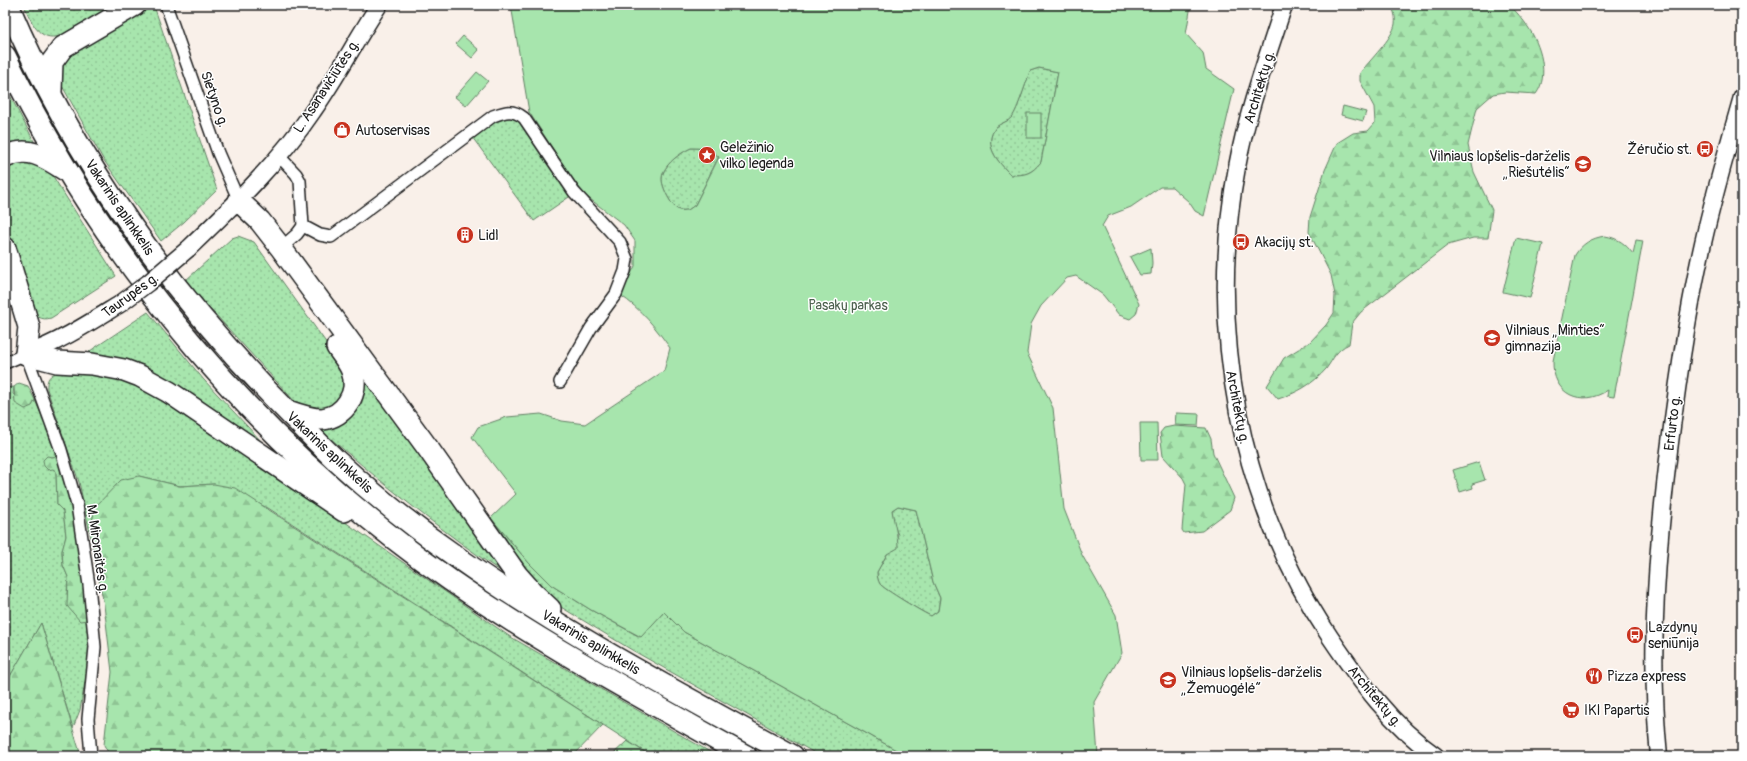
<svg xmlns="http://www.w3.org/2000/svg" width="1747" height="761" font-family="Pangolin,sans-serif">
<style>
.grass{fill:url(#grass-dots);stroke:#628064}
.forest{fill:url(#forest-firs);stroke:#628064}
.park{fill:#a7e5ad;stroke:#628064;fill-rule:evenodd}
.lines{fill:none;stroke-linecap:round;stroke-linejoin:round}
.street-casing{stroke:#1c1c1c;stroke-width:14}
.secondary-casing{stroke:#1c1c1c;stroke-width:19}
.highway-casing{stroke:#1c1c1c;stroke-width:24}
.street{stroke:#fff;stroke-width:11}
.secondary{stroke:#fff;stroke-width:16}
.highway{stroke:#fff;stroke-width:21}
.secondary-bridge-casing{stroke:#1c1c1c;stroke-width:19;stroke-linecap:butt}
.secondary-bridge{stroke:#fff;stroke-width:16}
.labels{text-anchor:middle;stroke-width:3;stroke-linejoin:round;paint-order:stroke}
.street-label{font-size:14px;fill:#1c1c1c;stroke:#fff}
.poi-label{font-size:14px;fill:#1c1c1c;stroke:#fff;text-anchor:start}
.park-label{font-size:14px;fill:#4d624f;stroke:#fff}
</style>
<defs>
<pattern id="grass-dots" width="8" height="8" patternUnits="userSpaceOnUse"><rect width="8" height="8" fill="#a7e5ad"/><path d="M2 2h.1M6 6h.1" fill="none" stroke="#8fc494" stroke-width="1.8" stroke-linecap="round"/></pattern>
<pattern id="forest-firs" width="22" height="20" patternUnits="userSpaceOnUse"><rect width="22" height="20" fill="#a7e5ad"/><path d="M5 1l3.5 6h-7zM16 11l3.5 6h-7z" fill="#8fc494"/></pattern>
</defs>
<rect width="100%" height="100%" fill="#f9f0e9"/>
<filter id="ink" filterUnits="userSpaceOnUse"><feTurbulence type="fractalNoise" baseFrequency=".025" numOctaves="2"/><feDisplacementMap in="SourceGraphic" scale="8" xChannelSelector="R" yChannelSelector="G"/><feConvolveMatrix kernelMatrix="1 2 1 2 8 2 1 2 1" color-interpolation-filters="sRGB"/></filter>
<g filter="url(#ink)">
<g class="grass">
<path d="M24,5H121L60,36C38,42 31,21 24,5Z"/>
<path d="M146,5L154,6L217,190L184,222L161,241L103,159L56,75L65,52Z"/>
<path d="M1039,68L1058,72L1041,162C1031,174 1026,175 1011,175C998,162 982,145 996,127C1000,123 1008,122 1012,117C1017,111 1027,80 1030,71Z"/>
<path d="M5,86L37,147L5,150Z"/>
<path d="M505,115L520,118L572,195L534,221L472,137L493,121Z"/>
<path d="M691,148C703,148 709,149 719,156L695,205L688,210C685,210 681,211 679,210C672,208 661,186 662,178C663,165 680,153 691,148Z"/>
<path d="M19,159L49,170L116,276L51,318C41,321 36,316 29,309L5,226V166Z"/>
<path d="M238,236L254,242L345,369L346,392L325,412L297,404L185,281L232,238Z"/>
<path d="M148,312L204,380L262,442L81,357Z"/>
<path d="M361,369L512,579C442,532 378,480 315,425L327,424Z"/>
<path d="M59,372L117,374L168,399L509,636L717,756H651L268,508L214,484L180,486L139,476L95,507L90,533L79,482L47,389C46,379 50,374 59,372Z"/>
<path d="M14,387L13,394L32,406L35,400L59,456L52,457L53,469L56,471L57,505L63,511L64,519L66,536L62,552L63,565L68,577L67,594L88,620L90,654L80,710L73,728L41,623L5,685V519L8,507L5,497V388Z"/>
<path d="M898,506L916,510L933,582L940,598L938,611L931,616C925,614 882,588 880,584C878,581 877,576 877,572L898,535L894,525L892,510Z"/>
<path d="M495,523L529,563L551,585L591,610L640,637L664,612L684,632L907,756H820L632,650L546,598L490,527Z"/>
</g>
<g class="forest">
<path d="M1391,5H1510C1516,12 1523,19 1528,27C1540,44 1550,76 1536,94L1505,92L1493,94L1477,108L1468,145L1474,172L1492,210L1488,238H1473L1448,245L1361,312L1352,323L1349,344C1336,350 1334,358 1326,369C1313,384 1297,393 1278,399L1267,386L1284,358L1310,342L1326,325L1334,313L1335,295L1331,275L1309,232L1310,217L1325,170L1337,143L1353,133L1368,131L1375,123L1374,107L1360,81V73C1369,61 1393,38 1395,24C1396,17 1394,11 1391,5Z"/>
<path d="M19,383L28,386L35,400L32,406L25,409L15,403L14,387Z"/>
<path d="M1174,426L1206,428L1211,439L1213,453L1234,498L1230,510L1202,531L1184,533L1182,530L1186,484L1183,478L1163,456L1160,433L1164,428Z"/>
<path d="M47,456L52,457L59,456C75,510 82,565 88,620L80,621L67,606L68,577L63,565L62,551L66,536L63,511L57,505L56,471L53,469L48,470L44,466L43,460Z"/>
<path d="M139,476L180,486L214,484L235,488L603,725L573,756H110L104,745L112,672L104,605L90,533L95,507L121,480Z"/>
<path d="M41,623L81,756H5V685Z"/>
<path d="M627,741L651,756H611Z"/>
</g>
<g class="park">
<path d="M511,5H1191L1186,34L1203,53L1206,69L1234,89L1204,216L1195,211L1189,202L1172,187H1160L1131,207L1108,216L1102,226L1139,304L1136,314L1130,319L1119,315L1103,295L1076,276L1067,278L1041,306L1031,324L1027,353L1053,408L1064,509L1082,555L1116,615L1122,653L1094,702L1098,756H907L684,632L664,612L641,637L591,610L551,585L529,563L491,518L516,494L472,437L478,427L507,417L541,414L562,421L585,424L664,371L670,348C656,328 641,309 620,295L635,266V241L624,225L586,196L571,177L529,112ZM1039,68L1058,72L1041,162C1031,174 1026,175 1011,175C998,162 982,145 996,127C1000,123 1008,122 1012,117C1017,111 1027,80 1030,71ZM691,148C703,148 710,149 719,157L695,205L688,210C685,210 681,211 679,210C672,208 661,186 662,178C663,165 680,153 691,148ZM898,506L916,510L933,582L940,598L938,611L931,616C925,614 882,588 880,584C878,581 877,576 877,572L887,554L898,548C898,534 894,524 892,510Z"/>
<path d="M463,36L479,50L472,58L456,44Z"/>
<path d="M477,72L488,81L466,106L455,97Z"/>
<path d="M1343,106L1366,112L1363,121L1341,115Z"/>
<rect x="1027" y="113" width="14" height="25"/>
<path d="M1605,236C1618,238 1626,244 1633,254L1636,240L1643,241L1614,397L1607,396L1608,390C1581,408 1552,394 1553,361L1575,255C1582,244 1591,238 1605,236Z"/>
<path d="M1516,238L1543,244L1530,298L1503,292Z"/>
<path d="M1151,248L1152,263L1151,274L1140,275L1130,257Z"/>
<path d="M1176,413L1199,414L1198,426L1175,425Z"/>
<path d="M1140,423H1157L1158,460H1141Z"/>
<path d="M1479,462L1485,480L1472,484L1473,488L1460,492L1453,470Z"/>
</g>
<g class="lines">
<defs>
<g id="street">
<path d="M166,5L218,153L239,201"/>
<path d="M278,155L296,174L300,181L303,226L297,234L281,248"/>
<path d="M303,226L320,235L331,237L493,116C506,111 513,109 524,118L574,192L620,242L627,259L625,271L616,294L591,328L560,382"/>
<path d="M5,363L26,354L61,450L77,505L89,585L95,647L88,719L91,756"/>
</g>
<g id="secondary">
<path d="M1284,5C1267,58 1247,112 1237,167C1207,328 1238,500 1330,637C1359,680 1392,726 1436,756"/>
<path d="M188,249C233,206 278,163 313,111C337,77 356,40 379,5"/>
<path d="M26,354C60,342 89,323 120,304"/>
<path d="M1659,756C1650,665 1655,576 1665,485C1674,404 1685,323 1703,243C1714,194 1728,146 1742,97"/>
</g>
<g id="highway">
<path d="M8,5C73,159 174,298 292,416C307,431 323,448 339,463C377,498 419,531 461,560C566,634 680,694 793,756"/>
<path d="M5,56C104,262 262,449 450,580C544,645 646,700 746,756"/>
<path d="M51,91L52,62L63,47L135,5"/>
<path d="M5,157C28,145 45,157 65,170"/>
<path d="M239,201L260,221L281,248L427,447L517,575L533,593L550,609"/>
<path d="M5,248L29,327L26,354"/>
<path d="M26,354L57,362L92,364L124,370L140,376L169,392L344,511"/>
<path d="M288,411C299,415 310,419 322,419C345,417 360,392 352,371C349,362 342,355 337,347"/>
</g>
</defs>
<use href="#street" class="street-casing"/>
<use href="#secondary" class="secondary-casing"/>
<use href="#highway" class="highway-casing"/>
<use href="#street" class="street"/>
<use href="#secondary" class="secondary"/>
<use href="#highway" class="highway"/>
<defs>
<path id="secondary-bridge" d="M120,304L148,283L188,249"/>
</defs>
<use href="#secondary-bridge" class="secondary-bridge-casing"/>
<use href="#secondary-bridge" class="secondary-bridge"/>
</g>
</g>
<defs>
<symbol id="shop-disc" viewBox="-11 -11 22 22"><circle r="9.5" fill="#c8321e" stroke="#fff"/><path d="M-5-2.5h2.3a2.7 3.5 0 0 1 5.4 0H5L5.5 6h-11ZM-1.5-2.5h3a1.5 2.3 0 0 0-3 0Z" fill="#fff"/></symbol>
<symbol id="bus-disc" viewBox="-11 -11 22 22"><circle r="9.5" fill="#c8321e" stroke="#fff"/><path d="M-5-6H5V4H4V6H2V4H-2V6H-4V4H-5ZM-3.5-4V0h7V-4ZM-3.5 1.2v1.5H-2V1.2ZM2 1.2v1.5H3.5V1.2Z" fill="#fff"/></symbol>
<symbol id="sight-disc" viewBox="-11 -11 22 22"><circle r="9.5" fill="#c8321e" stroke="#fff"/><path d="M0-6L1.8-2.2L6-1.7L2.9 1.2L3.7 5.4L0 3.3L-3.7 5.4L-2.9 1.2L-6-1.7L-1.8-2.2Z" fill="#fff"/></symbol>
<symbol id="school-disc" viewBox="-11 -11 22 22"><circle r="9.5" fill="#c8321e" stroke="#fff"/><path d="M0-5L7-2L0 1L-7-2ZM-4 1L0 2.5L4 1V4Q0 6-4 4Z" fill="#fff"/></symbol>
<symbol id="building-disc" viewBox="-11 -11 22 22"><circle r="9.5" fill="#c8321e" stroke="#fff"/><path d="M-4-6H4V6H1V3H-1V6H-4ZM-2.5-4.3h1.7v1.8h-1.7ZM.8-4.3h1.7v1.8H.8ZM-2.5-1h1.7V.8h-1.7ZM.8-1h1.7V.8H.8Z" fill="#fff"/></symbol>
<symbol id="restaurant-disc" viewBox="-11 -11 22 22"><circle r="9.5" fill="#c8321e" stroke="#fff"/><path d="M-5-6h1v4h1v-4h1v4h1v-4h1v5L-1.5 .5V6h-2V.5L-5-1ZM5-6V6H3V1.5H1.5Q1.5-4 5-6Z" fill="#fff"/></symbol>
<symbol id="supermarket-disc" viewBox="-11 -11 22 22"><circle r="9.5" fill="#c8321e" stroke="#fff"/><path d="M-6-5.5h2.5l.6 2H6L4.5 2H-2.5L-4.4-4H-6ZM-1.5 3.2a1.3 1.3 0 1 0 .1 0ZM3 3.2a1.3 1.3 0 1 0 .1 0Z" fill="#fff"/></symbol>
</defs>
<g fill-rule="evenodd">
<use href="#shop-disc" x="332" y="120" width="20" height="20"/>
<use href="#bus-disc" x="1695" y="139" width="20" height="20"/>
<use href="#sight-disc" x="697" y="145" width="20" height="20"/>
<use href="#school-disc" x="1573" y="154" width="20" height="20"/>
<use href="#building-disc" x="455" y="225" width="20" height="20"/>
<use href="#bus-disc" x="1231" y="232" width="20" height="20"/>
<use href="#school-disc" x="1482" y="328" width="20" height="20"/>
<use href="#bus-disc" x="1625" y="625" width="20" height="20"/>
<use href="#restaurant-disc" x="1584" y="666" width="20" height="20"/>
<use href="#school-disc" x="1158" y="670" width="20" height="20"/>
<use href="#supermarket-disc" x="1561" y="700" width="20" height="20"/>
</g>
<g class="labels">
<g class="street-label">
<text transform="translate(326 86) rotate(-57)" y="5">L. Asanavičiūtės g.</text>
<text transform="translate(1259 87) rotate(-73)" y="5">Architektų g.</text>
<text transform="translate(215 99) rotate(71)" y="5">Sietyno g.</text>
<text transform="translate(120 207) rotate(56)" y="5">Vakarinis aplinkkelis</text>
<text transform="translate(130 295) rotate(-36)" y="5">Taurupės g.</text>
<text transform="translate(1238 407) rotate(79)" y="5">Architektų g.</text>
<text transform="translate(1672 423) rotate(-83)" y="5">Erfurto g.</text>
<text transform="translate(330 452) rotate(43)" y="5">Vakarinis aplinkkelis</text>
<text transform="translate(98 549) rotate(82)" y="5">M. Mironaitės g.</text>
<text transform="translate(591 642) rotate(31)" y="5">Vakarinis aplinkkelis</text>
<text transform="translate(1375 696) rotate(50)" y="5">Architektų g.</text>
</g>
<g class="poi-label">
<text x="355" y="135">Autoservisas</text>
<text x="720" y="152">Geležinio<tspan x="720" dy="16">vilko legenda</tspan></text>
<text x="1692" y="154" text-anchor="end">Žėručio st.</text>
<text x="1570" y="161" text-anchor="end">Vilniaus lopšelis-darželis<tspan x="1570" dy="16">„Riešutėlis“</tspan></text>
<text x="478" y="240">Lidl</text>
<text x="1254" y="247">Akacijų st.</text>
<text x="1505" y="335">Vilniaus „Minties“<tspan x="1505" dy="16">gimnazija</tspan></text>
<text x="1648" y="632">Lazdynų<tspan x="1648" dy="16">seniūnija</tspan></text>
<text x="1181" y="677">Vilniaus lopšelis-darželis<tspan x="1181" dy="16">„Žemuogėlė“</tspan></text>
<text x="1607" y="681">Pizza express</text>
<text x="1584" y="715">IKI Papartis</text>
</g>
<g class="park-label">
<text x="848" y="310">Pasakų parkas</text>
</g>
</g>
<rect width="1747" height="761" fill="none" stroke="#fff" stroke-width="20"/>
<rect x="10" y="10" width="1727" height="741" fill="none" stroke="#1c1c1c" stroke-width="1.5" filter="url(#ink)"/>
</svg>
